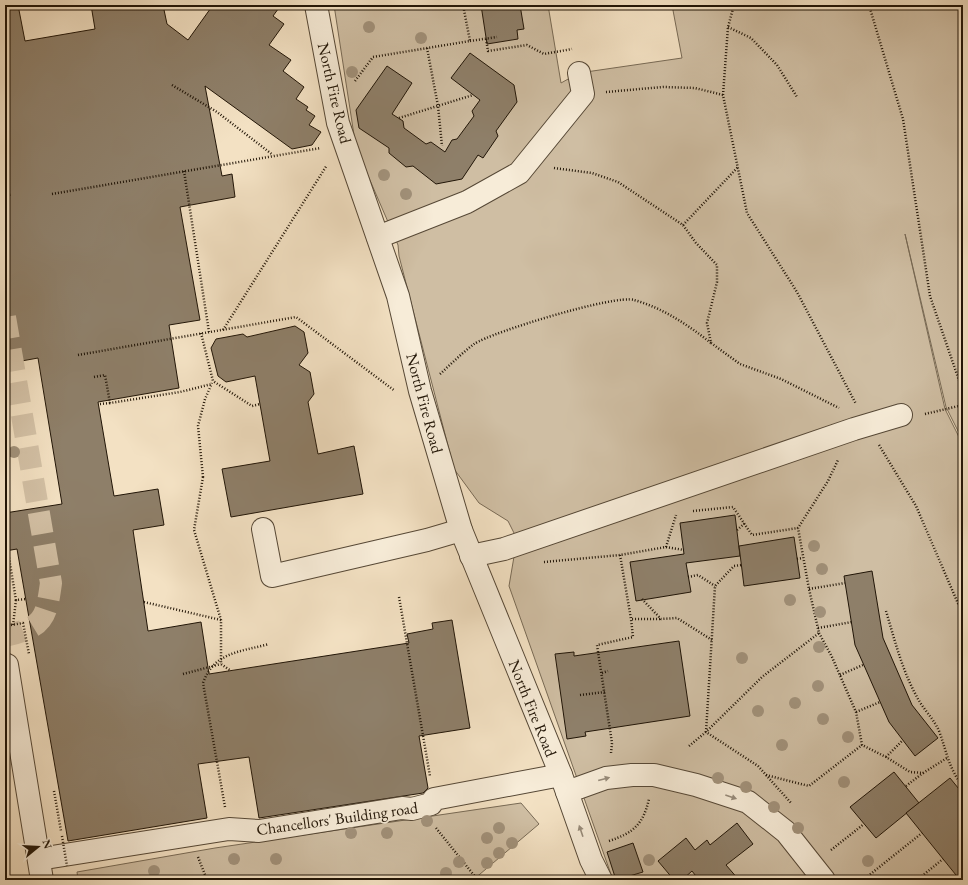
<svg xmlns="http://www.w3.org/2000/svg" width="968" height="885" font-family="'EB Garamond',serif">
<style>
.green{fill:#cfbea3;stroke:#786a55}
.building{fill:#8e7f69;stroke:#211507}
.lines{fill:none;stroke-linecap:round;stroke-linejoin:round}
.minor-tunnel{stroke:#d4c2a7;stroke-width:22;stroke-dasharray:22 11;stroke-linecap:butt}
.minor-casing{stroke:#564836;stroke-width:24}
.path{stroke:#211507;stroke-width:2.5;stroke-dasharray:1 2;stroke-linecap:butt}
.minor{stroke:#f7ecd8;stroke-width:22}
.path-bridge{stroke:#211507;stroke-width:2.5;stroke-dasharray:1 2;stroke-linecap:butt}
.tree{fill:#a1917a}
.oneway{fill:#978b7a}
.labels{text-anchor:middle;stroke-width:3.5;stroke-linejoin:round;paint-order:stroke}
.street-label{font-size:16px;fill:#211507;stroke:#f7ecd8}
</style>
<rect width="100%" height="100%" fill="#f3e1c3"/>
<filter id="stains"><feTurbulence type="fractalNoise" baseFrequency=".005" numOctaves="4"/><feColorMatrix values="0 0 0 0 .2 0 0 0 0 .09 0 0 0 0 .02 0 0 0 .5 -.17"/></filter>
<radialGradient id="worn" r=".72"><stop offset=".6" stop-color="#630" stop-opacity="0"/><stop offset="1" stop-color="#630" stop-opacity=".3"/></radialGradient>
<g class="green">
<path d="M334,5H548L561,83L579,73L682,58L672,5H963V441L946,407L905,234L945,409L963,445V880H613L509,586L517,539L508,521L479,503L454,469L399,256L398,245L356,148Z"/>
<path d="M521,803L539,824L473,880H78L77,872L215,848Z"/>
</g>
<g class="building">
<path d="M5,5H18L25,41L95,29L91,5H163L167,24L188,40L213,5H281L273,16L284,24L269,45L291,60L283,71L304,87L296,99L308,107L306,110L315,116L309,125L321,132L312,145L292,149L205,86L222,176L232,174L235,197L180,207L200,320L169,325L179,388L98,402L114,496L158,489L164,525L133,530L148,631L201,622L209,674L409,643L407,634L433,629L432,623L452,620L470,728L419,736L428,788L423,793L259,818L249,757L198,764L207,818L68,841L17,549L5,551V513L62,504L38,358L5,364V197L10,196L5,165Z"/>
<path d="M481,5H520L524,29L517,30L518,39L487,44Z"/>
<path d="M470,53L514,85L517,102L496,131L498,136L483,158L478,155L462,179L436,184L413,166L406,167L389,153V148L359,128L356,110L387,66L412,83L392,114L403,121L404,128L426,144L431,142L445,152L452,140L457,139L474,116L472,111L480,100L451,78Z"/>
<path d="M295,326L304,332L308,353L299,365L310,372L314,394L308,402L318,454L354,446L363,494L231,517L222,469L270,461L255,376L226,382L218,376L211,348L216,339L243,334L247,337Z"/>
<path d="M735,515L740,556L686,563L691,592L636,601L630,562L684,554L680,523Z"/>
<path d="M794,537L800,578L744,586L739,546Z"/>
<path d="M872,571L883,638L912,705L938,738L915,756L889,722L855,645L844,576Z"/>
<path d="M679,641L690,716L585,732L586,736L567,739L555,654L574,652V656Z"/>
<path d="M894,772L919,803L876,838L850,807Z"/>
<path d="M950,778L963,794V880H960L906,813Z"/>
<path d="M737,823L753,844L726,865L739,880H699L692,871L682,880H674L658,861L686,838L695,850L707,840L710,845Z"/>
<path d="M633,843L643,872L616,880L607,852Z"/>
</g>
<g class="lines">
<path class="minor-tunnel" d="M5,317L51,583C46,620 43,627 5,636"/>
<defs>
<g id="minor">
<path d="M316,5L338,123L398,296L420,391L461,530L561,775L591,860L601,880"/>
<path d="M378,237L467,202L519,173L583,94L579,73"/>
<path d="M263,529L272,576L427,540L461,530"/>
<path d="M471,556L504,549L854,429L901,415"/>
<path d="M7,665L42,880"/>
<path d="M567,792L606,778L632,775H654L696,785L748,802L786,832L824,880"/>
<path d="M39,859L229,829L259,831L402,808L412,809L431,804L434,799L561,775"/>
</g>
</defs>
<use href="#minor" class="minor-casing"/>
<g class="path">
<path d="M734,5L728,27L723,95L747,213L797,292L856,404"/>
<path d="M869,5L903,119L930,296L963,392"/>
<path d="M728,27L751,38L777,65L797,97"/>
<path d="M486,39L488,51L527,45L544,54L572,49"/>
<path d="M470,41L497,37"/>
<path d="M427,48L438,106L442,146"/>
<path d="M355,81L373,57L470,41L463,5"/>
<path d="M172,85L217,112L273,155"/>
<path d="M606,92L663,87L695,88L723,95"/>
<path d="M399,118L473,95"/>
<path d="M554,168L592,173L618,182L683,225L696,243L717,265V282L707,323L711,343L740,364L781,379L839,408"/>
<path d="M184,171L209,332"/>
<path d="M52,194L321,148"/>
<path d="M683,225L738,167"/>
<path d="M223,330L327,165"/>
<path d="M201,333L213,381L252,406L260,404"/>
<path d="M78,355L296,317L395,391"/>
<path d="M440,374C451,364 462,353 474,344C492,332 616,294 634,300C663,308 688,325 711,343"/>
<path d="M94,377L105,375L110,403L180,392L212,384"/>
<path d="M100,404L110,403"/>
<path d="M925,414L963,405"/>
<path d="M879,445L916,506L963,615"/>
<path d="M203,477L198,426L205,399L212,383"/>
<path d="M693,511L733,507L752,535L798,528"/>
<path d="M737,530L745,523"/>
<path d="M5,534L16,600L26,599"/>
<path d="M666,547L684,550"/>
<path d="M620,555L631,619H661"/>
<path d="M797,559L803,558"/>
<path d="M544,562L620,555L666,547L676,515"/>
<path d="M741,565L734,566L715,586L706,732L758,766L792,804"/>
<path d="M688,577L698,575L715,586"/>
<path d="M809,589L845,583"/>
<path d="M399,597L430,776"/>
<path d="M642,599L661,619L677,618L712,640"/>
<path d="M144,602L221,620"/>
<path d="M886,611C895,641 902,670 917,697C923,709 934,719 939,731C947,752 948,767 963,787"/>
<path d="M13,625L16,600"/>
<path d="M5,626L23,623L29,654"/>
<path d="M818,628L852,622"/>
<path d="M819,633L832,657L856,712L862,745L886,757L910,772L923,773L947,758"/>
<path d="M602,673L608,671"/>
<path d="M840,675L863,665"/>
<path d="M580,695L605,692"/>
<path d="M856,712L880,702"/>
<path d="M689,746L706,732L762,677L819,633L809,589L798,528L828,481L838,460"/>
<path d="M611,753L612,743L597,645L633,637L631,619"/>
<path d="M886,757L902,741"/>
<path d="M766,775L809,786L862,745"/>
<path d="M906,786L923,773"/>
<path d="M54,791L61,831"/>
<path d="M225,807L203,683C214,652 240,652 269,644"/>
<path d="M436,828L477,879"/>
<path d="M609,841C633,833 643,825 649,799"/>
<path d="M831,850L864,824"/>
<path d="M198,857L207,880"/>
<path d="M672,880L673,879"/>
<path d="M863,880L922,833"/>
<path d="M917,880L943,859"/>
</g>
<use href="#minor" class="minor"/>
<g class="path-bridge">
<path d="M203,477L194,530L221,620V664L231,671"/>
<path d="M183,674L221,664"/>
<path d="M62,836L67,866"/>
</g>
</g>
<g class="tree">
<circle cx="369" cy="27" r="6"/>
<circle cx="421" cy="38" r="6"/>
<circle cx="352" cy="72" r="6"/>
<circle cx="384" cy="175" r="6"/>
<circle cx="406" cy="194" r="6"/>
<circle cx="14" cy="452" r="6"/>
<circle cx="814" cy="546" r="6"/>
<circle cx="822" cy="569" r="6"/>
<circle cx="790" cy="600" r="6"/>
<circle cx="820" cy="612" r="6"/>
<circle cx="819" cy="647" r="6"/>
<circle cx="742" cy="658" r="6"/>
<circle cx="818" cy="686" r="6"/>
<circle cx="795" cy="703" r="6"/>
<circle cx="758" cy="711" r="6"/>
<circle cx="823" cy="719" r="6"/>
<circle cx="848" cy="737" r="6"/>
<circle cx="782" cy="745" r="6"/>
<circle cx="718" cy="778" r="6"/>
<circle cx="844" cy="782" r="6"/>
<circle cx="746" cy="787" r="6"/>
<circle cx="774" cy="807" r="6"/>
<circle cx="427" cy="821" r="6"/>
<circle cx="499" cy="828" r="6"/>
<circle cx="798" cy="828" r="6"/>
<circle cx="351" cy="833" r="6"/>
<circle cx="387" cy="833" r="6"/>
<circle cx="487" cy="838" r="6"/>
<circle cx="512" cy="843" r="6"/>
<circle cx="499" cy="853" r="6"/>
<circle cx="234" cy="859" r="6"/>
<circle cx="276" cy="859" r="6"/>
<circle cx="649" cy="860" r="6"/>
<circle cx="868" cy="861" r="6"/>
<circle cx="459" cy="862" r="6"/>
<circle cx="487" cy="863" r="6"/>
<circle cx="154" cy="871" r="6"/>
<circle cx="446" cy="873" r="6"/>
</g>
<defs><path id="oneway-solid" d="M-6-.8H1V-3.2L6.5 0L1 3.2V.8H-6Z"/></defs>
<g class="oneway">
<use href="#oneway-solid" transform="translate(604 779) rotate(-15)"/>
<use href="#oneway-solid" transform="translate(731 797) rotate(19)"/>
<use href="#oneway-solid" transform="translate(581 831) rotate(-109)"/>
</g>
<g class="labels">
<g class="street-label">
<text transform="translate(335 93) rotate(77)" y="6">North Fire Road</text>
<text transform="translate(425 403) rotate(75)" y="6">North Fire Road</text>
<text transform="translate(533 708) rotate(68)" y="6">North Fire Road</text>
<text transform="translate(337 818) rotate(-8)" y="6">Chancellors' Building road</text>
</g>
</g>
<rect width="968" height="885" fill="none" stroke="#f3e1c3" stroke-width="20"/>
<rect x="6" y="6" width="956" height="873" fill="none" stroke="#211507" stroke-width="2"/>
<rect x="10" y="10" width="948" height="865" fill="none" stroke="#211507"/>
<g transform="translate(38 847) rotate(72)" stroke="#f7ecd8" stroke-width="3" paint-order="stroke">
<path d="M0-3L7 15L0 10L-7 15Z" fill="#211507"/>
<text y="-6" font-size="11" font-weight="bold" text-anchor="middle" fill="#211507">N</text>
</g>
<rect width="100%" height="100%" filter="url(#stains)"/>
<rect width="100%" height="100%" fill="url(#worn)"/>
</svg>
